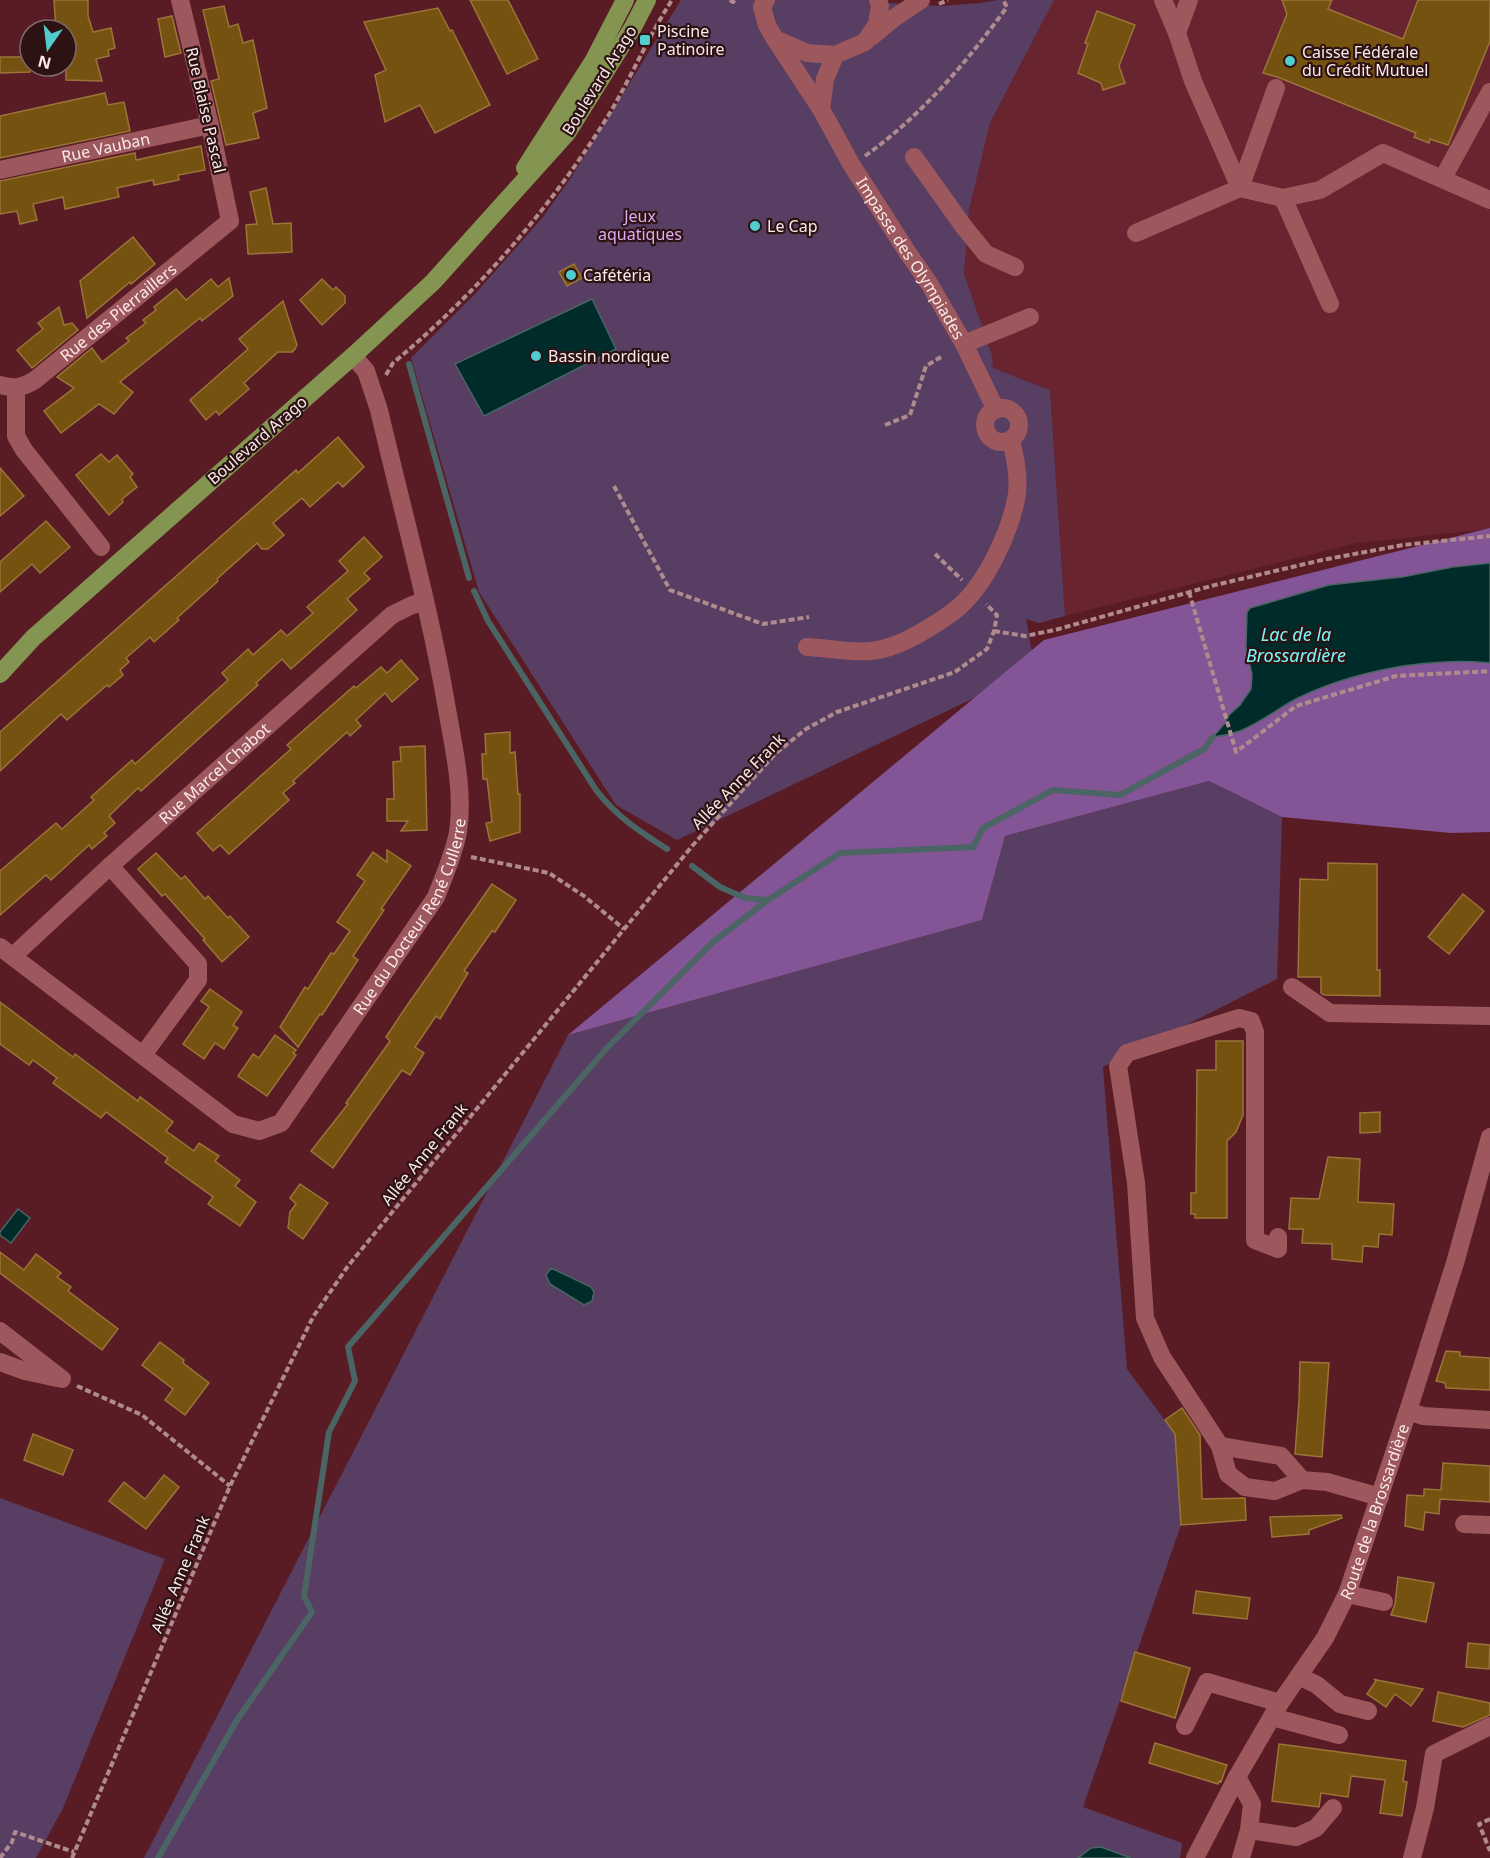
<svg xmlns="http://www.w3.org/2000/svg" width="1490" height="1858" font-family="'Noto Sans',sans-serif">
<style>
.built{fill:#69252f}
.green{fill:#583e62}
.forest{fill:#845596}
.water{fill:#002b2b;stroke:#4b6464;stroke-width:1.5}
.lines{fill:none;stroke-linecap:round;stroke-linejoin:round}
.stream{stroke:#4b6464;stroke-width:6}
.building{fill:#765211;stroke:#9a7439;stroke-width:1.5}
.path{stroke:#b08b8e;stroke-width:4;stroke-dasharray:6 3;stroke-linecap:butt}
.minor{stroke:#9d585d;stroke-width:18}
.major{stroke:#839550;stroke-width:18}
.poi-dot{fill:#52cdce;stroke:#2d1214;stroke-width:2}
.labels{text-anchor:middle;stroke-width:4.5;stroke-linejoin:round;paint-order:stroke}
.poi-label{font-size:16px;fill:#faeaea;stroke:#2d1214;text-anchor:start}
.street-label{font-size:16px;fill:#faeaea;stroke:#2d1214}
.park-label{font-size:16px;fill:#dfabf4;stroke:#2d1214}
.water-label{font-size:18px;font-style:italic;fill:#79f8f9;stroke:#2d1214}
</style>
<rect width="100%" height="100%" fill="#591c24"/>
<path class="built" d="M1054,0H1490V529L1357,543L1065,616L1050,390L993,368L992,355L964,275L969,210L990,123Z"/>
<g class="green">
<path d="M681,0H868L870,2L941,6L980,3L998,0H1054L990,123L969,210L964,274L992,355L993,368L1050,390L1065,616L1039,623L1026,619L1035,669L677,840L616,805L479,592L411,358L475,294L543,217L572,176Z"/>
<path d="M1209,781L1282,817L1277,979L1103,1067L1127,1369L1175,1434L1181,1525L1083,1807L1182,1843L1180,1858H144L568,1035L982,920L1005,836Z"/>
<path d="M0,1498L165,1559L63,1808L36,1858H0Z"/>
</g>
<path class="forest" d="M1490,528V832L1451,833L1282,817L1209,781L1005,836L982,920L568,1035L1044,640Z"/>
<g class="water">
<path d="M592,299L616,349L484,416L455,364Z"/>
<path d="M1490,563V663C1428,657 1352,671 1296,699C1277,709 1260,723 1240,731C1231,734 1222,736 1213,737L1225,723L1229,715L1240,705L1251,689L1252,674L1246,648L1247,612L1250,608L1329,585L1402,577L1453,567Z"/>
<path d="M18,1209L30,1218L11,1243L0,1235V1232Z"/>
<path d="M551,1268L591,1287L594,1292L592,1301L584,1305L550,1284L546,1275Z"/>
<path d="M1101,1847L1131,1858H1078L1091,1848Z"/>
</g>
<g class="lines">
<g class="stream">
<path d="M409,364L469,578"/>
<path d="M474,591L488,621L596,790C617,817 639,831 667,849"/>
<path d="M692,866L720,887L745,898L768,900"/>
<path d="M158,1858L237,1720L312,1612L304,1596L329,1432L355,1381L348,1347L606,1049L713,942L768,900L840,853L973,847L983,828L1053,790L1120,795L1204,749L1213,737"/>
</g>
</g>
<g class="building">
<path d="M54,0H88V16L93,32L111,28L115,48L108,50L109,56L96,59L102,81L66,80V30H56Z"/>
<path d="M470,0H508L538,59L507,74Z"/>
<path d="M1282,0H1332L1328,9L1403,39L1418,0H1490V41L1448,145L1430,139L1429,143L1414,137L1416,133L1280,78L1263,73L1287,14Z"/>
<path d="M224,6L229,27L238,24L243,43L253,40L267,108L253,113L259,138L226,145L211,81L219,79L203,10Z"/>
<path d="M438,8L450,31L452,30L490,105L435,133L420,105L385,122L375,75L386,70L364,22Z"/>
<path d="M1097,11L1135,25L1119,66L1125,83L1103,90L1101,83L1078,73L1088,44L1085,43Z"/>
<path d="M172,16L181,53L165,57L158,19Z"/>
<path d="M0,57H30V72L0,73Z"/>
<path d="M105,93L108,105L124,102L130,131L0,158V116Z"/>
<path d="M201,146L205,170L178,175L179,180L154,185L153,180L117,188L119,197L65,209L63,197L33,204L37,220L20,224L17,211L0,214V181L135,153L136,160Z"/>
<path d="M266,188L273,224L291,223L292,252L248,254L246,225L257,224L250,192Z"/>
<path d="M133,237L155,264L131,284L130,282L87,318L80,281Z"/>
<path d="M574,264L582,278L567,286L559,272Z"/>
<path d="M229,278L233,296L202,321L200,318L120,382L133,392L114,414L99,404L61,433L44,411L74,388L57,377L92,348L102,362L129,341L126,338L146,323L143,320L156,310L154,307L176,289L186,300L211,279L218,287Z"/>
<path d="M322,279L333,290L336,287L345,296V303L322,325L300,300Z"/>
<path d="M283,301L297,345L295,349L292,352H278L244,383L249,389L219,415L216,411L206,420L190,400L248,349L239,339Z"/>
<path d="M59,307L64,325L72,323L78,330L32,368L17,350L43,329L38,323Z"/>
<path d="M338,437L364,467L343,487L338,482L310,507L302,498L273,523L284,535L268,549H262L257,543L217,579L218,581L177,618L179,620L154,642L150,637L126,658L129,662L120,670L123,675L109,687L107,685L67,720L61,714L0,771V732L296,470L298,473Z"/>
<path d="M101,454L109,462L117,455L133,474L130,477L137,487L122,499L123,502L109,515L76,475Z"/>
<path d="M0,468L24,496L0,516Z"/>
<path d="M46,521L70,547L40,573L32,564L0,592V562Z"/>
<path d="M364,537L382,557L364,573L370,579L347,599L357,610L291,669L282,659L256,683L258,685L141,791L138,788L109,816L115,823L104,833L107,836L92,849L89,845L51,880L46,875L0,915V871L56,823L62,829L94,800L91,797L132,760L135,764L228,680L222,673L248,649L253,655L281,630L287,636L313,613L307,607L348,571L339,561Z"/>
<path d="M401,660L418,679L392,702L385,693L356,720L361,726L350,736L347,732L293,781L295,783L283,793L289,800L229,854L220,845L213,851L197,833L291,749L287,745L354,686L356,688L381,667L387,673Z"/>
<path d="M510,732V753L515,752L518,794H520V832L490,841L486,823L492,822L487,779H483L482,754H486L485,734Z"/>
<path d="M425,746L427,830L401,831L408,821H387V799H394L393,762L401,761L400,747Z"/>
<path d="M387,850L411,866L381,909L384,910L353,956L358,960L322,1015L320,1014L298,1047L280,1027L305,987L308,989L331,953L334,954L350,931L337,922L365,881L357,875L373,852L387,862Z"/>
<path d="M156,853L181,879L185,876L205,899L208,896L228,918L230,916L249,937L222,962L203,940L205,939L165,894L162,896L138,869Z"/>
<path d="M1328,863L1377,864V970H1380V996L1324,995L1321,993V977H1298L1300,879L1328,880Z"/>
<path d="M492,884L516,900L495,932L492,931L464,971L468,973L440,1019L436,1016L415,1047L424,1053L410,1075L402,1070L333,1168L311,1151L348,1104L346,1103L390,1041L386,1037L406,1007Z"/>
<path d="M1463,894L1484,911L1449,954L1428,937Z"/>
<path d="M210,989L242,1012L233,1025L238,1028L224,1049L215,1043L204,1059L183,1044L209,1007L201,1001Z"/>
<path d="M0,1002L73,1057L75,1054L138,1101L140,1097L173,1122L166,1131L194,1151L199,1143L219,1156L215,1161L240,1180L235,1186L256,1202L240,1226L208,1204L213,1197L165,1162L168,1158L106,1112L101,1118L53,1083L57,1078L33,1060L29,1065L0,1044Z"/>
<path d="M275,1035L296,1050L293,1053L296,1055L267,1096L238,1076L253,1054L259,1058Z"/>
<path d="M1216,1041H1243V1115L1236,1132L1227,1141V1218H1195V1214H1191V1193H1196L1197,1070H1216Z"/>
<path d="M1380,1112V1132L1360,1133V1113Z"/>
<path d="M1328,1157L1360,1159L1358,1202L1394,1204L1392,1235L1379,1234L1378,1247L1363,1246L1362,1262L1332,1259V1244L1302,1243L1303,1229H1289L1291,1198L1319,1199Z"/>
<path d="M300,1184L328,1203L303,1239L288,1228L290,1212L296,1204L290,1198Z"/>
<path d="M0,1252L24,1270L36,1254L61,1273L57,1277L71,1287L68,1291L118,1329L102,1350L0,1273Z"/>
<path d="M160,1342L184,1360L183,1363L209,1383L185,1415L165,1400L173,1389L142,1365Z"/>
<path d="M1446,1351L1460,1352V1356L1490,1358V1390L1446,1388L1445,1383L1436,1381Z"/>
<path d="M1300,1362L1329,1363L1322,1457L1295,1454L1299,1401Z"/>
<path d="M1182,1408L1200,1435L1202,1499L1245,1498L1246,1520L1181,1525L1175,1434L1165,1420Z"/>
<path d="M33,1434L73,1450L63,1475L24,1460Z"/>
<path d="M1443,1463L1490,1466V1502L1440,1499L1439,1514L1425,1512L1423,1530L1405,1526L1407,1495L1424,1496V1489L1441,1490Z"/>
<path d="M164,1475L179,1487L146,1529L109,1501L124,1482L145,1499Z"/>
<path d="M1341,1515L1342,1518L1309,1530V1534L1272,1537L1270,1517Z"/>
<path d="M1398,1577L1434,1583L1426,1622L1391,1615L1395,1604Z"/>
<path d="M1196,1591L1250,1598L1247,1619L1193,1613Z"/>
<path d="M1468,1643L1490,1645L1489,1669L1466,1667Z"/>
<path d="M1135,1652L1190,1668L1175,1718L1121,1701Z"/>
<path d="M1374,1679L1377,1680L1423,1689L1411,1706L1395,1694L1386,1707L1367,1694L1376,1681Z"/>
<path d="M1438,1692L1490,1703V1715L1463,1727L1433,1721Z"/>
<path d="M1155,1743L1227,1765L1221,1782L1219,1781L1218,1784L1149,1763Z"/>
<path d="M1279,1744L1406,1761L1403,1781L1407,1782L1402,1816L1380,1813L1385,1780L1351,1776L1348,1797L1321,1793L1319,1807L1272,1801Z"/>
</g>
<g class="lines">
<g class="path">
<path d="M730,0L733,2L735,0"/>
<path d="M939,4L948,0"/>
<path d="M865,156C922,115 966,63 1007,7L1003,0"/>
<path d="M386,375L393,363C477,293 550,209 608,116C631,78 648,37 672,0"/>
<path d="M885,425L910,415L926,366L941,357"/>
<path d="M614,486L670,590L763,624L809,617"/>
<path d="M935,554L962,580"/>
<path d="M1189,592L1236,752L1296,706L1396,676L1490,671"/>
<path d="M994,631L1025,636L1055,630L1211,586L1322,560L1403,545L1490,536"/>
<path d="M471,857L549,873L584,896L624,929"/>
<path d="M77,1386L142,1415L230,1486"/>
<path d="M1490,1819L1479,1824L1490,1851"/>
<path d="M0,1858L12,1842L15,1832L74,1852"/>
<path d="M72,1858L230,1486L313,1317L348,1266L693,845L776,753L806,729L837,712L955,672L987,649L994,631L997,615L986,604"/>
</g>
<g class="minor">
<path d="M766,0L762,7L767,25L775,39L807,53L835,55L865,42L877,24L880,6L878,0"/>
<path d="M1163,0L1177,33L1193,81L1240,188"/>
<path d="M1177,33L1189,0"/>
<path d="M871,37L894,18L921,0"/>
<path id="s1" d="M775,39L821,109L851,164L908,253L930,285L964,344L996,410"/>
<path d="M821,109L825,79L835,55"/>
<path d="M914,157L964,227L986,254L1015,267"/>
<path id="s2" d="M0,170L210,125"/>
<path d="M1443,178L1490,92"/>
<path d="M1240,188L1276,88"/>
<path d="M1283,198L1320,190L1383,153L1490,200"/>
<path d="M1136,233L1240,188L1283,198L1330,304"/>
<path d="M964,344L1030,317"/>
<path id="s3" d="M0,385C14,389 22,388 35,380L230,221L210,125L180,0"/>
<path d="M16,388V436L24,450L101,547"/>
<circle cx="1002" cy="425" r="17"/>
<path d="M807,647C828,648 851,653 871,651C889,649 907,641 922,632C935,624 948,617 960,606C987,582 1011,530 1017,494C1019,475 1015,457 1011,440"/>
<path d="M110,866L198,964V980L143,1055"/>
<path id="s4" d="M0,947L233,1124L259,1131L281,1123L436,897C444,876 454,854 458,832C464,791 454,750 447,709C430,609 402,509 379,410L366,371L353,356"/>
<path id="s5" d="M13,956L110,866L392,615L410,606L424,601"/>
<path d="M1292,987L1330,1013L1490,1016"/>
<path d="M0,1331L62,1379"/>
<path d="M0,1362L25,1371L57,1378"/>
<path d="M1408,1411L1423,1416L1490,1420"/>
<path d="M1220,1446L1162,1357L1145,1318L1136,1183L1118,1066L1127,1053L1239,1018L1251,1021L1255,1032V1240L1278,1249V1237"/>
<path d="M1302,1480L1281,1456L1220,1446L1228,1474L1245,1487L1275,1491L1302,1480L1327,1482L1380,1497"/>
<path d="M1464,1524L1490,1525"/>
<path d="M1347,1594L1384,1602"/>
<path d="M1299,1676L1317,1685L1340,1704L1368,1711"/>
<path d="M1272,1717L1339,1735"/>
<path d="M1185,1726L1207,1682L1280,1703"/>
<path d="M1237,1777L1252,1804L1249,1830L1241,1858"/>
<path d="M1249,1830L1296,1837L1316,1828L1333,1808"/>
<path id="s6" d="M1195,1858L1237,1777L1280,1703L1325,1638L1347,1594L1408,1411L1455,1263L1490,1137"/>
<path d="M1412,1858L1425,1808L1434,1754L1490,1726"/>
</g>
<g class="major">
<path d="M525,168L594,60L625,0"/>
<path d="M0,674L33,638L353,356L433,282L567,133L633,27L647,0"/>
</g>
</g>
<g class="poi-dot">
<rect x="639" y="34" width="12" height="12" rx="3"/>
<circle cx="1290" cy="61" r="6"/>
<circle cx="755" cy="226" r="6"/>
<circle cx="571" cy="275" r="6"/>
<circle cx="536" cy="356" r="6"/>
</g>
<g class="labels">
<g class="poi-label">
<text x="657" y="37">Piscine<tspan x="657" dy="18">Patinoire</tspan></text>
<text x="1302" y="58">Caisse Fédérale<tspan x="1302" dy="18">du Crédit Mutuel</tspan></text>
<text x="767" y="232">Le Cap</text>
<text x="583" y="281">Cafétéria</text>
<text x="548" y="362">Bassin nordique</text>
</g>
<g class="street-label">
<text transform="translate(599 80) rotate(-58)" y="6">Boulevard Arago</text>
<text transform="translate(206 110) rotate(77)" y="6">Rue Blaise Pascal</text>
<text dy="6" stroke="none"><textPath href="#s2" startOffset="108">Rue Vauban</textPath></text>
<text dy="6" stroke="none"><textPath href="#s1" startOffset="258">Impasse des Olympiades</textPath></text>
<text dy="6" stroke="none"><textPath href="#s3" startOffset="144">Rue des Pierraillers</textPath></text>
<text transform="translate(257 440) rotate(-41)" y="6">Boulevard Arago</text>
<text dy="6" stroke="none"><textPath href="#s5" startOffset="272">Rue Marcel Chabot</textPath></text>
<text transform="translate(738 781) rotate(-46)" y="6">Allée Anne Frank</text>
<text dy="6" stroke="none"><textPath href="#s4" startOffset="588">Rue du Docteur René Cullerre</textPath></text>
<text transform="translate(424 1154) rotate(-51)" y="6">Allée Anne Frank</text>
<text dy="6" stroke="none"><textPath href="#s6" startOffset="392">Route de la Brossardière</textPath></text>
<text transform="translate(180 1574) rotate(-67)" y="6">Allée Anne Frank</text>
</g>
<g class="park-label">
<text x="640" y="222">Jeux<tspan x="640" dy="18">aquatiques</tspan></text>
</g>
<g class="water-label">
<text x="1296" y="641">Lac de la<tspan x="1296" dy="21">Brossardière</tspan></text>
</g>
</g>
<g transform="translate(48 48) rotate(194)"><circle r="28" fill="#2d1214" stroke="#7f686a" stroke-width="1.5"/>
<path d="M0-4.5L10 22L0 15L-10 22Z" fill="#52cdce"/>
<text y="-9" font-size="16" font-weight="bold" text-anchor="middle" fill="#faeaea">N</text>
</g>
</svg>
